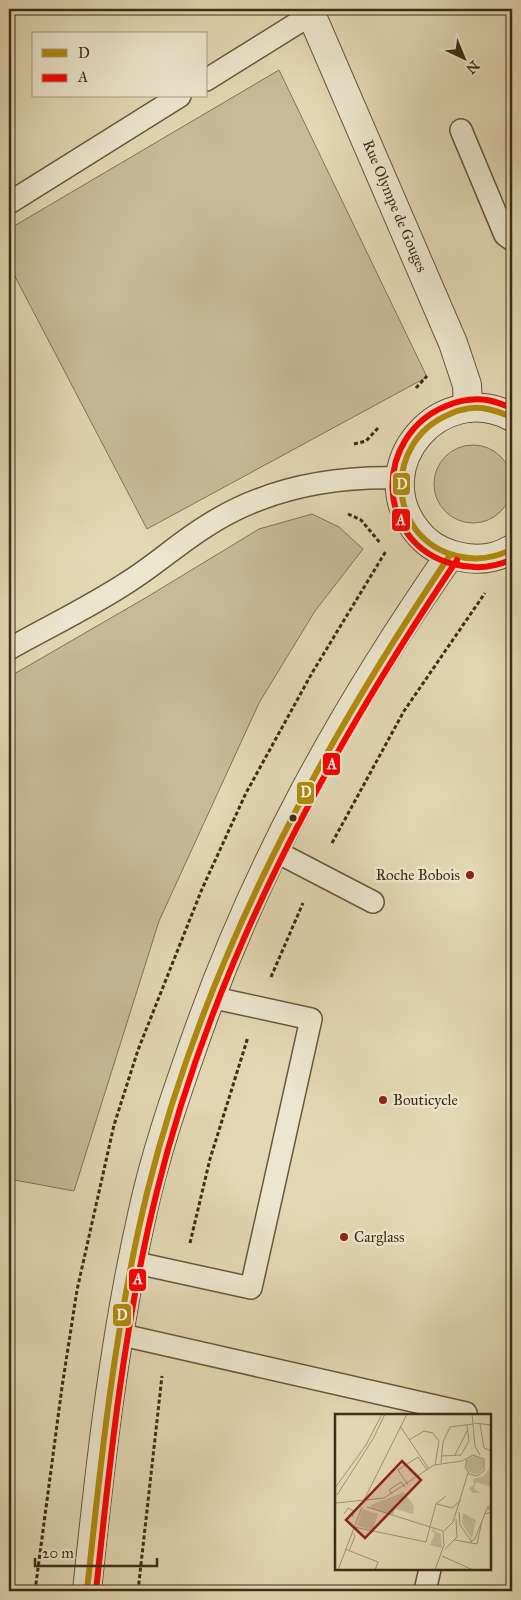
<svg xmlns="http://www.w3.org/2000/svg" width="521" height="1600" font-family="'IM FELL Great Primer',serif">
<style>
.green{fill:#c6bb98;stroke:#827457}
.lines{fill:none;stroke-linecap:round;stroke-linejoin:round}
.lane-casing{stroke:#66583d;stroke-width:24}
.street-casing{stroke:#66583d;stroke-width:30}
.path{stroke:#3d2d16;stroke-width:3;stroke-dasharray:4 2.5;stroke-linecap:butt}
.lane{stroke:#ece6ce;stroke-width:21}
.street{stroke:#ece6ce;stroke-width:28}
.bus-1-casing{stroke:#ece6ce;stroke-width:10}
.bus-2-casing{stroke:#ece6ce;stroke-width:10}
.bus-1{stroke:#b18b0b;stroke-width:6}
.bus-2{stroke:#fe0000;stroke-width:6}
.bus-dot{fill:#3d2d16;stroke:#ece6ce;stroke-width:2}
.poi-dot{fill:#8f2418;stroke:#ece6ce;stroke-width:2}
.labels{text-anchor:middle;stroke-width:5;stroke-linejoin:round;paint-order:stroke}
.street-label{font-size:15px;fill:#3d2d16;stroke:#ece6ce}
.poi-label{font-size:15px;fill:#3d2d16;stroke:#ece6ce;text-anchor:start}
.inset-road{fill:none;stroke:#a09474;stroke-width:1}
.view{fill:#8f2418;fill-opacity:0.15;stroke:#8f2418;stroke-width:2.5}
.inset-edge{fill:none;stroke:#3d2d16;stroke-width:2.5}
.line-badge{stroke:#ece6ce;stroke-width:2}
.badge-label{font-size:14px;text-anchor:middle;font-weight:bold;fill:#fff}
</style>
<rect width="100%" height="100%" fill="#e2d8b3"/>
<filter id="stains"><feTurbulence type="fractalNoise" baseFrequency=".004" numOctaves="4"/><feColorMatrix values="0 0 0 0 .2 0 0 0 0 .09 0 0 0 0 .02 0 0 0 .5 -.17"/></filter>
<radialGradient id="worn" r=".72"><stop offset=".6" stop-color="#630" stop-opacity="0"/><stop offset="1" stop-color="#630" stop-opacity=".3"/></radialGradient>
<g class="green">
<path d="M279,70L427,377L147,529L9,265V229Z"/>
<circle cx="473" cy="484" r="39"/>
<path d="M312,514L339,527L363,549L315,611L259,703L159,921L74,1191L9,1179V677L147,597L259,529Z"/>
</g>
<g class="lines">
<defs>
<g id="lane">
<path d="M206,80L312,14"/>
<path d="M461,130L505,235L512,240"/>
<path d="M9,203L180,96"/>
<path d="M9,649C48,627 90,607 128,582C155,565 178,544 205,527C263,489 331,476 400,478"/>
<path d="M273,850L373,902"/>
<path d="M132,1262L251,1288L311,1019L210,997"/>
<path d="M118,1334L466,1413V1415"/>
<path d="M425,1591L430,1569"/>
</g>
<g id="street">
<path d="M309,9L453,343L467,385L468,408"/>
<path d="M512,417C441,379 366,465 416,530C425,542 438,551 453,555C473,561 494,560 512,549"/>
<path d="M87,1591C100,1465 114,1339 142,1215C154,1159 173,1103 192,1049C255,867 341,712 450,555"/>
</g>
</defs>
<use href="#lane" class="lane-casing"/>
<use href="#street" class="street-casing"/>
<g class="path">
<path d="M416,388L427,376"/>
<path d="M354,444L366,441L379,427"/>
<path d="M348,514L361,520L381,544"/>
<path d="M332,843L404,711L485,593"/>
<path d="M271,977L303,903"/>
<path d="M190,1243L210,1159L248,1037"/>
<path d="M35,1591L62,1387L77,1290L114,1125L138,1050L202,889L246,793L312,673L386,551"/>
<path d="M138,1591L162,1376"/>
</g>
<use href="#lane" class="lane"/>
<use href="#street" class="street"/>
<defs>
<g id="bus-1">
<path d="M512,417C504,414 495,410 487,409C475,406 460,409 450,414C383,441 385,538 457,556C476,561 495,558 512,549"/>
<path d="M87,1591C101,1458 115,1324 147,1193C204,962 318,751 450,555"/>
</g>
<g id="bus-2">
<path d="M512,408C504,405 495,401 487,400C473,398 458,401 446,406C373,436 374,543 453,564C473,569 494,568 512,559"/>
<path d="M96,1591C110,1459 124,1325 156,1195C212,965 326,755 457,560"/>
</g>
</defs>
<use href="#bus-1" class="bus-1-casing"/>
<use href="#bus-2" class="bus-2-casing"/>
<use href="#bus-1" class="bus-1"/>
<use href="#bus-2" class="bus-2"/>
</g>
<circle class="bus-dot" cx="293" cy="818" r="4.5"/>
<g class="poi-dot">
<circle cx="470" cy="875" r="5"/>
<circle cx="383" cy="1100" r="5"/>
<circle cx="344" cy="1237" r="5"/>
</g>
<g class="labels">
<g class="street-label">
<text transform="translate(395 206) rotate(67)" y="5">Rue Olympe de Gouges</text>
</g>
<g class="poi-label">
<text x="460" y="880" text-anchor="end">Roche Bobois</text>
<text x="393" y="1105">Bouticycle</text>
<text x="354" y="1242">Carglass</text>
</g>
</g>
<g transform="translate(335 1414)">
<rect width="156" height="156" fill="#e2d8b3"/>
<path d="M131 51a9 9 0 1 1 18 0a9 9 0 1 1-18 0ZM154,54L156,73L141,68L139,75L147,79H137L134,74L139,71L138,65L149,62ZM69,78L79,92L78,100L60,95L58,101L36,95V91ZM27,95L43,100L38,116L22,112ZM128,99L141,106L137,125L127,109ZM97,115L106,120L107,134L95,131L100,119L96,117Z" fill="#c6bb98"/>
<path class="inset-road" d="M137,0L140,32L145,41M138,9L157,11M145,10L149,34L157,37M65,12L94,55M74,26L89,17L98,19L104,27L100,51M120,41L132,17M106,42L126,41L134,27L132,11M106,49L108,28L115,13L138,10M73,71L63,56L83,43L92,56M0,74L31,31L47,0M57,80L54,76L66,68L70,73M2,81L38,25L50,0M29,86L72,0M1,89L49,84L99,51L127,47L138,41L149,45V57L142,62L134,60L130,53L132,45M102,90L117,94L126,86M32,93L108,117M124,98L125,111L137,128M9,100L13,94L19,97L17,103M150,100L157,98L153,94L157,89M19,113L91,128L101,90L111,82M120,126L142,130L147,107M135,128L140,125L153,92M10,135L43,148L40,156M110,135L122,123L121,105M14,137L20,122L17,118M107,142L138,156M3,156L27,93M100,156L109,131L108,118L118,108L133,59"/>
<path class="view" d="M67,47L86,66L30,124L11,106Z"/>
<rect width="156" height="156" class="inset-edge"/>
</g>
<g class="line-badge">
<rect x="392" y="472" width="19" height="24" rx="5" fill="#b18b0b"/>
<rect x="391" y="508" width="20" height="24" rx="5" fill="#fe0000"/>
<rect x="322" y="752" width="19" height="24" rx="5" fill="#fe0000"/>
<rect x="296" y="781" width="19" height="24" rx="5" fill="#b18b0b"/>
<rect x="128" y="1268" width="19" height="24" rx="5" fill="#fe0000"/>
<rect x="112" y="1303" width="20" height="24" rx="5" fill="#b18b0b"/>
</g>
<g class="badge-label">
<text x="402" y="489">D</text>
<text x="401" y="525">A</text>
<text x="332" y="769">A</text>
<text x="306" y="797">D</text>
<text x="138" y="1284">A</text>
<text x="122" y="1320">D</text>
</g>
<rect width="521" height="1600" fill="none" stroke="#e2d8b3" stroke-width="30"/>
<rect x="10" y="10" width="501" height="1580" fill="none" stroke="#3d2d16" stroke-width="2.5"/>
<rect x="15" y="15" width="491" height="1570" fill="none" stroke="#3d2d16"/>
<rect x="32" y="32" width="175" height="65" fill="#ece6ce" stroke="#a69c84"/>
<rect x="42" y="49" width="25" height="8" fill="#b18b0b" stroke="#a69c84"/>
<text x="78" y="58" font-size="15" fill="#3d2d16">D</text>
<rect x="42" y="74" width="25" height="8" fill="#fe0000" stroke="#a69c84"/>
<text x="78" y="82" font-size="15" fill="#3d2d16">A</text>
<g transform="translate(464 58) rotate(136)" stroke="#ece6ce" stroke-width="4" paint-order="stroke">
<path d="M0-4L9 19L0 12L-9 19Z" fill="#3d2d16"/>
<text y="-8" font-size="14" font-weight="bold" text-anchor="middle" fill="#3d2d16">N</text>
</g>
<path d="M35 1558v8h122v-8" fill="none" stroke="#3d2d16" stroke-width="2.5"/>
<text x="42" y="1558" font-size="15" fill="#3d2d16" stroke="#ece6ce" stroke-width="4" paint-order="stroke">20 m</text>
<rect width="100%" height="100%" filter="url(#stains)"/>
<rect width="100%" height="100%" fill="url(#worn)"/>
</svg>
